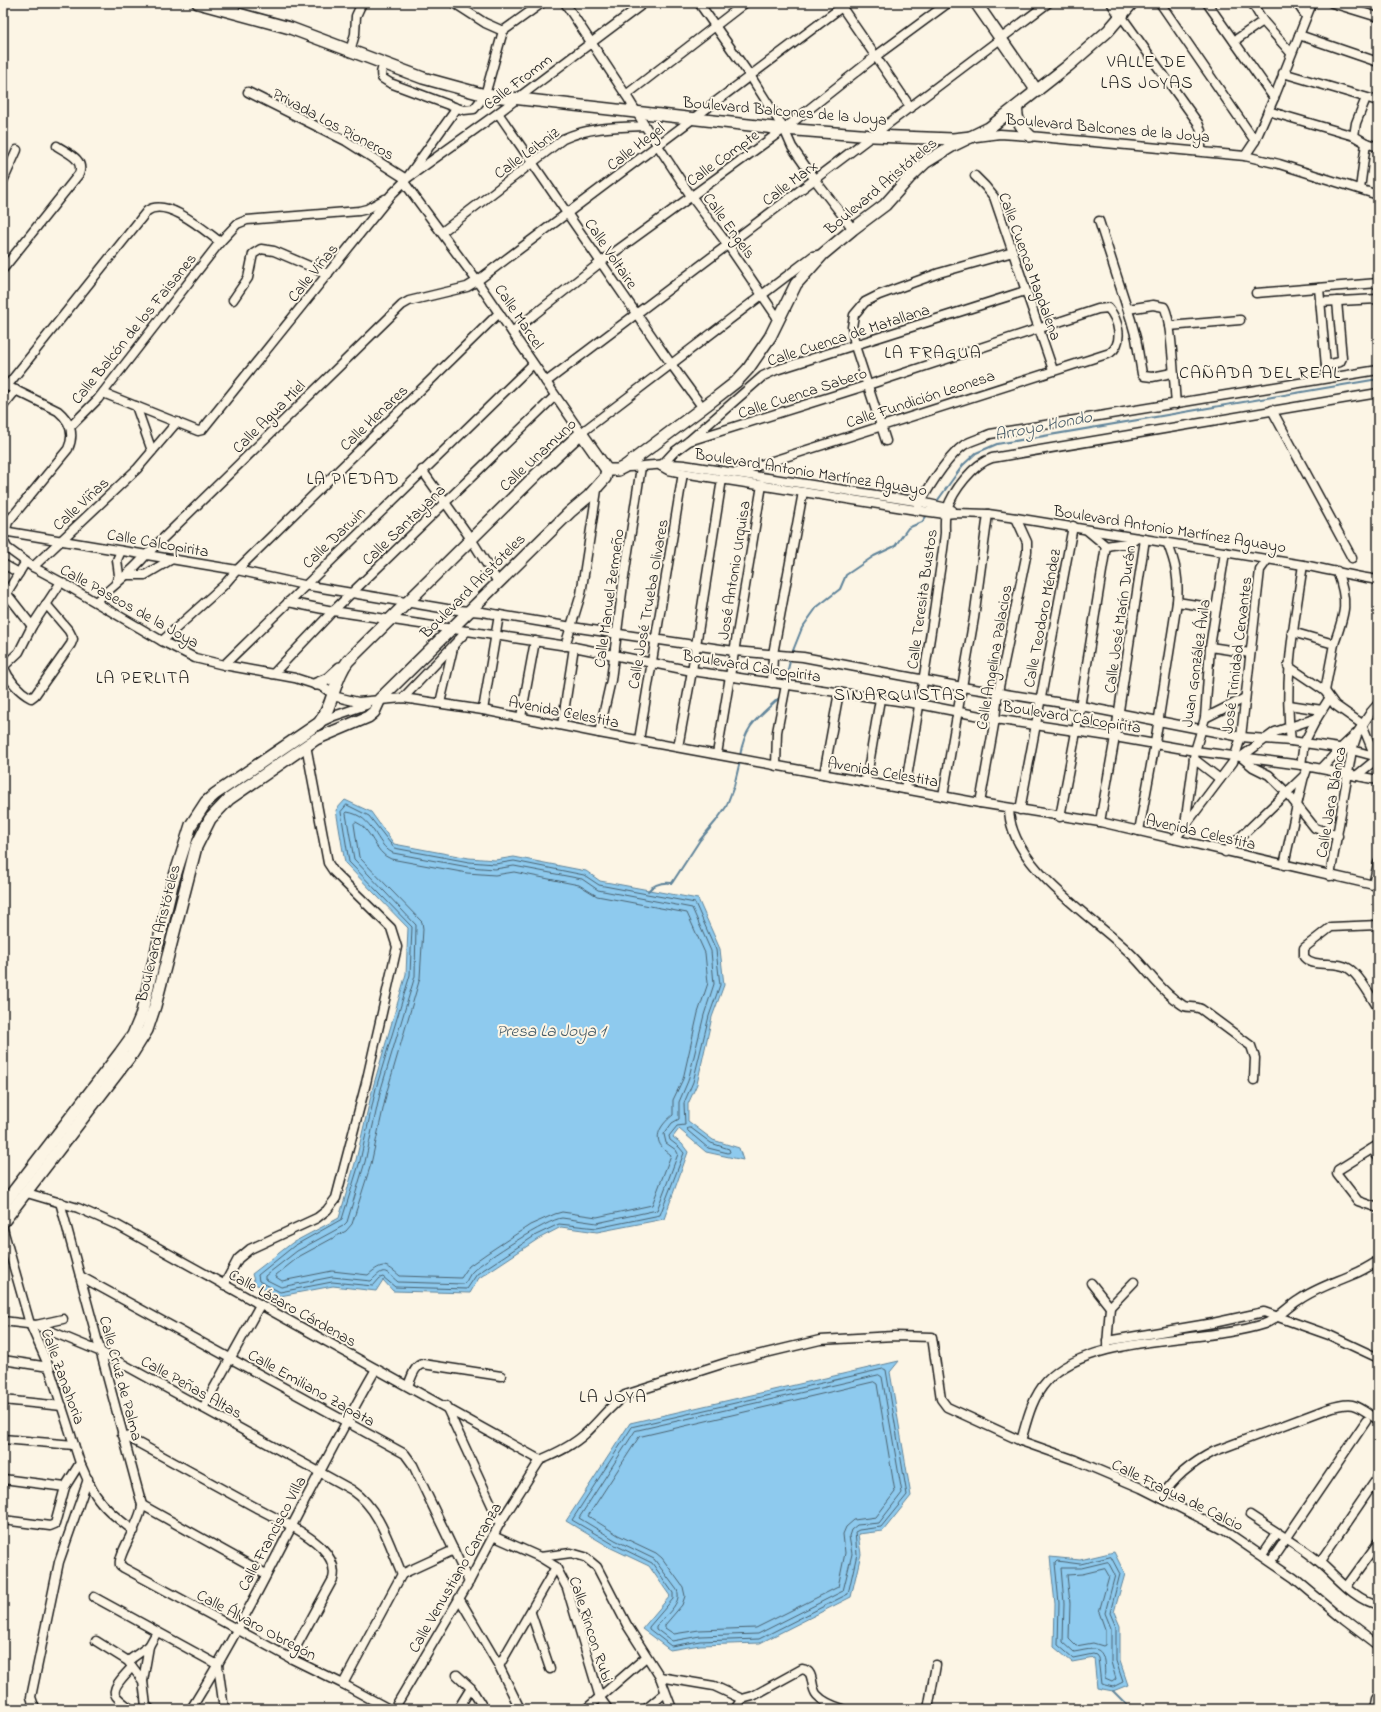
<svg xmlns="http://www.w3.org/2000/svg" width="1381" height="1712" font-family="'Indie Flower',sans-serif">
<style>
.water{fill:#8ecaee;stroke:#60849a}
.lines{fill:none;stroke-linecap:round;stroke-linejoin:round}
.shore{stroke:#4a6270;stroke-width:1}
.stream{stroke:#60849a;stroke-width:2}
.street-casing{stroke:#1c1c1c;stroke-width:11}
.secondary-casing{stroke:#1c1c1c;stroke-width:14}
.street{stroke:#fcf5e5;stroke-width:8}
.secondary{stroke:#fcf5e5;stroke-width:11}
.labels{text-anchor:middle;stroke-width:4;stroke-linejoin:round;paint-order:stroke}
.street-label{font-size:16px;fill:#1c1c1c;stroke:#fcf5e5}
.water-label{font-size:17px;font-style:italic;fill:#445966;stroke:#fcf5e5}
.quarter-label{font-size:18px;letter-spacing:1px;fill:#1c1c1c;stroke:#fcf5e5}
</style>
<rect width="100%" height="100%" fill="#fcf5e5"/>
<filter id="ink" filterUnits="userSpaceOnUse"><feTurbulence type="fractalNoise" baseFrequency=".025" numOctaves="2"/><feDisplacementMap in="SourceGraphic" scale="8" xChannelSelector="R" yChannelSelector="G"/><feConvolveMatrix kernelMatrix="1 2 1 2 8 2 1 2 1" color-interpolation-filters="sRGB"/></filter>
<g filter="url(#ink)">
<g class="water">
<path d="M345,800L371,812L394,844L469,858L495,860L514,857L586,871L600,881L698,899L720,949L724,985L712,1017L697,1084L688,1104V1121L713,1140L739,1148L743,1160L706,1152L679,1129L673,1137L682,1144L688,1152L664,1219L597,1232L561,1227L538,1239L479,1278L470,1293L393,1291L383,1280L376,1291L333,1286L280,1296L255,1284L252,1274L292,1243L339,1218L356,1160L373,1087L406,974L408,928L345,863L336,810Z"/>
<path d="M899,1361L890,1372L911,1496L883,1531L858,1534L861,1554L851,1597L760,1643L700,1645L670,1650L642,1629L670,1596L649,1566L611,1548L566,1521L630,1423Z"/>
<path d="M1114,1552L1125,1574L1114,1612L1120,1626V1661L1128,1685L1113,1691L1097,1688L1094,1658L1072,1662L1054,1647L1055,1604L1050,1557L1080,1560Z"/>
</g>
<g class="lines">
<g class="shore">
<path d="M347,805L369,816L394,848L469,862L495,864L514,861L584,875L599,885L695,903L716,950L720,985L709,1016L693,1082L684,1103L685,1125L677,1126L669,1136L670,1140L679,1147L684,1153L660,1215L597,1228L559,1224L536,1235L477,1274L467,1289L395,1287L383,1277L380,1278L373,1286L332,1282L280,1292L259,1281L258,1275L294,1246L342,1219L360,1161L376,1088L410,975L412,927L349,862L341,812Z"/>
<path d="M347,812C375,816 375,845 393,853L468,867L495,869L514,866L582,879L598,890L692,908L711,951L714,984L704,1015L688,1081L679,1102V1119L672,1123L664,1134L666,1143L676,1150L678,1154L657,1210L597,1223L562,1218C548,1219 484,1260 473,1271C469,1274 468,1280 464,1284L398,1282C384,1270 385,1267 371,1281L332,1277L281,1287L265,1279V1276L297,1251L343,1226L347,1222L365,1162L381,1089L415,976L416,925L354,859L346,814Z"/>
<path d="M356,822C372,828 374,853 391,859L467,873L495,875L514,872L579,885L597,896L687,913L705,953L708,983L698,1013L683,1079L673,1100V1115C664,1122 652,1135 662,1147C664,1150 668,1152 671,1155L652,1205L597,1217L562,1212L555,1214L530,1225L486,1254L469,1266L461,1278L400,1276C386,1264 383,1262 368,1275L332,1271L282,1281L276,1277V1275L300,1256L346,1231L352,1224L371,1164L387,1091L420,978L423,929L422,922L359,857L354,824Z"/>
<path d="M688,1128H691L711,1143L729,1149L730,1152L728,1153L708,1148L688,1131Z"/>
<path d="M884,1369L886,1370L907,1495L881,1527L859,1530L855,1532L857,1554L848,1594L759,1639L700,1641L671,1646L649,1629V1627L673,1599V1593L652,1563L613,1544L572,1520L632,1427Z"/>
<path d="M879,1375L882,1377L902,1493L879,1523L857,1525L851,1530L849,1536L852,1554L843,1591L758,1634L700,1636L672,1641L656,1629V1626C664,1617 683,1603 677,1590L654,1559L615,1540L579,1518L635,1431Z"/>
<path d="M874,1382L877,1384L895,1492L876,1517L854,1520L846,1527L843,1534L845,1553L838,1587L756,1628L699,1630L674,1634L665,1628V1625L682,1605L685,1596L683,1587L662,1558L656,1553L618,1535L588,1516L639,1437Z"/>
<path d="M1111,1557L1120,1574L1110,1613L1116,1627V1661L1123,1682L1113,1687L1101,1684L1098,1658L1096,1655L1093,1654L1073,1658L1058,1645L1059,1603L1055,1563L1057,1561L1080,1564Z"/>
<path d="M1108,1562L1115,1575L1105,1613L1111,1628V1662L1116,1679L1112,1682L1105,1679C1104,1670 1107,1650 1094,1649C1087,1649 1081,1651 1074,1652L1063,1642L1064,1603L1061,1568H1081Z"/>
<path d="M1105,1569L1109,1576L1099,1612L1105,1629V1645L1103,1646L1093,1643L1076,1646L1069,1639L1070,1603L1067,1575L1082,1574Z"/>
</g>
<g class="stream">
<path d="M935,504L963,465L976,453L997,444L1378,379"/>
<path d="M792,653L802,628L817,607L840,589L846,575L874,556L895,546L908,528L922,522L928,514"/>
<path d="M785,682L791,657"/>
<path d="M740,756C745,724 759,717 781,696"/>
<path d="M648,891C654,884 663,882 672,883L700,840L716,821L726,807L734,786L740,761"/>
<path d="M1113,1691L1131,1709"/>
</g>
<defs>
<g id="street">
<path d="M454,3L485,23L503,31"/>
<path d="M565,3L626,95"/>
<path d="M699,3L751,77L784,129L792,147L815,180L853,229"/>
<path d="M839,3L911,108"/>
<path d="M1160,3L1255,141"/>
<path d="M1207,3L1274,98"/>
<path d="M1252,3L1263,21L1291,53"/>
<path d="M1297,3L1306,16"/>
<path d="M1332,3L1378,17"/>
<path d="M233,13L236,3"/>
<path d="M1122,17L1198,123L1201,131V151"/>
<path d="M1299,35L1378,62"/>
<path d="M1234,41L1263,21"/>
<path d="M350,51L355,34L356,16L362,3"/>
<path d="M384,64C382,69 380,73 382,78L390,83L457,108L464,110L474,109L485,95L503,31L542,3"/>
<path d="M1283,73L1378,101"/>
<path d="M248,92L346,141L406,179L498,113L644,3"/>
<path d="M1268,111L1354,136L1366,143L1378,147"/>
<path d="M498,113L671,364L703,408"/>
<path d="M645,126L691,196L728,245L779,320"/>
<path d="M1354,136L1356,123L1366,98"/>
<path d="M976,137L1000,134L1030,136L1245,156L1279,164L1378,195"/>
<path d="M1245,156L1255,141L1274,98L1312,3"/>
<path d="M975,176L985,186L994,197L1053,370"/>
<path d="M3,181L17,150"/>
<path d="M404,182L477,281L581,433L813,256L823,254"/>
<path d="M1360,189L1366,143"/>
<path d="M1099,221L1131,320L1136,338L1142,374L1144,376L1152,377L1172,373"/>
<path d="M442,232L563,139C589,127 616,127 645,126L626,95L745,3"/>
<path d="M3,269L79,174C85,159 67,153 57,146"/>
<path d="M1319,288L1327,378"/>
<path d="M1256,293L1378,283"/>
<path d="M233,300L248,278L253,254L261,249L274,251L328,274"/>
<path d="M1320,302L1378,299"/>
<path d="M1128,309L1153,305L1164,307C1172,319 1174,385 1176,404"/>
<path d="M1169,326L1240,320"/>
<path d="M512,332L601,262L784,129L876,56L948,3"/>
<path d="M1326,365L1340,362L1342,358L1337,301"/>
<path d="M546,382L1048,3"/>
<path d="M3,384L58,411C70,421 75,434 68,449L8,522L3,539L7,548L33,567L61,582L162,641L195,658L224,665L295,678L323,687L337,697L358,702L403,698L483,710L599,733L980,803L1100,822L1378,886"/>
<path d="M7,386L147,211C167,197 204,230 220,242"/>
<path d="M103,393L198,431L202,430L391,195L404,182L457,108"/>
<path d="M3,406L16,390"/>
<path d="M136,406L152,451"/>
<path d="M1272,410L1352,558"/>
<path d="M70,427L98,399L220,242L237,224L247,220L359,211L367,209L385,199"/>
<path d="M689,441L868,385L1098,309L1108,308C1119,320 1124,343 1110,353L735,473"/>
<path d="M886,441L855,346L852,327L854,315L865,302L879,295L939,273L1013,252"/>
<path d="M661,466L668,470L683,473L916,510L945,514L956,513L988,514L1016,518L1303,565C1329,570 1353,576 1378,580"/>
<path d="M661,466L674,452L689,441L763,376L776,370L1025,291"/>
<path d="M624,467C645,467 665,462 684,465L921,502L947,508L952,510"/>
<path d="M422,470L471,539L498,582"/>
<path d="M916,510C926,492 947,457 964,445C972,440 982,438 990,434L1378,370"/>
<path d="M3,531L237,570L304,585L447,609L482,612L572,627L734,651L803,657L962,687L1081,706L1241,737L1291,741L1352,750L1378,757"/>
<path d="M1106,546L1119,544H1129L1137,538"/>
<path d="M3,564L19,573"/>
<path d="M33,567L137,469L177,422"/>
<path d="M127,575H145L172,559"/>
<path d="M116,583L119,575L117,560L121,551"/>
<path d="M7,594L32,626"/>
<path d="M3,599L25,563"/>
<path d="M96,602C112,586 131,573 146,555L402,305L409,301L467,287L477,281L847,3"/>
<path d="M288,602L333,611L574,647L692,671L919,704L995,719L1115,737L1195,751L1301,765L1378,780"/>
<path d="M1177,602L1216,608"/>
<path d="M1292,632L1334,644L1325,691"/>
<path d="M162,641L224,585L237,570L499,313"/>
<path d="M1334,644C1345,613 1349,603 1337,571"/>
<path d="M565,646L581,594L597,490"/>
<path d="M1210,647L1250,653"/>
<path d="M224,665L533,364"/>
<path d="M3,666C9,680 18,691 31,698L35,695L71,644L73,639L69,631L46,604"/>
<path d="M1288,666L1325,691L1335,705L1362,724L1372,749L1378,757"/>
<path d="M3,667L19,652L32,626L61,582"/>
<path d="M273,674L333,611L555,396"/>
<path d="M772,683L773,654L803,492"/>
<path d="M403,698L467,631"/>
<path d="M1329,699L1317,718L1275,732L1241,757L1253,767L1269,775L1287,793L1315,828L1338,836"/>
<path d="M440,703L453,648"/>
<path d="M1289,705L1322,710"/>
<path d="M483,710L499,615"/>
<path d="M521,717L535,641"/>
<path d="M1205,718L1245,698"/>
<path d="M319,723L334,716L366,705"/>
<path d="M562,725L574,647"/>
<path d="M599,733L611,680L623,584L641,467"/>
<path d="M639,740L683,473"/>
<path d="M1291,741C1283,681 1294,623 1303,565"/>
<path d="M678,747L692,671L722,479"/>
<path d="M717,754L762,485"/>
<path d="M1194,759L1220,779"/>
<path d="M1301,765L1304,743L1317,718"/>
<path d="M776,766L777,732L786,685"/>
<path d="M1322,768L1340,749L1358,732L1371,712L1378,704"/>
<path d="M824,774L839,692"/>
<path d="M1356,776L1378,758"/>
<path d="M866,782L880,699"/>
<path d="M905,789C916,723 928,657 937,590C940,571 943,552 945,533C945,525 944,516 947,509C953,491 973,464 992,458L1378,393"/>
<path d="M943,796L974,618L988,514"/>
<path d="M980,803L995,719L998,692L1027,552V542L1016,518"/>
<path d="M1009,808C1009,866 1092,916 1130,953C1147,969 1155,984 1174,999C1177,1001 1181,1004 1184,1006C1190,1008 1195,1006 1201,1009L1251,1046L1255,1058L1254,1080"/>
<path d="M1020,810L1073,526"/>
<path d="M1060,817L1076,732L1106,546L1088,531"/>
<path d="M1100,822L1115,737L1145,539"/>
<path d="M1185,825L1195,751L1205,718L1210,647L1225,552"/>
<path d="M1139,831L1155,743L1177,602C1179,579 1176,564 1167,542"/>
<path d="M1175,839L1233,762L1241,737L1260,570L1268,559"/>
<path d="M1225,852L1305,775L1308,766"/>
<path d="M1284,865L1297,805L1304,776"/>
<path d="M1330,876L1352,750L1358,732"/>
<path d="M1373,885L1378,863"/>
<path d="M1378,925L1331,927L1304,948V957C1315,969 1334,960 1348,968C1359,974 1371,997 1378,1008"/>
<path d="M1378,1145L1338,1170L1337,1174L1358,1201L1378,1208"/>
<path d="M1372,1149L1378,1157"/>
<path d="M27,1193L78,1208L117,1225L540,1460"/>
<path d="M60,1202L142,1505C141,1522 117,1555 120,1565L124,1568L290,1658L343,1684L389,1709"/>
<path d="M3,1229L30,1324L49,1367L80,1463L65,1487L55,1524L50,1526L3,1520"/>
<path d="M80,1276L405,1454L413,1465L469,1582"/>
<path d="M1091,1283L1110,1307L1107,1345"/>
<path d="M224,1285L238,1259L250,1249L317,1218L327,1210L336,1198L366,1083L397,947L391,928L334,872L328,863L306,745"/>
<path d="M1110,1307L1134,1282"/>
<path d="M3,1321L36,1325L101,1352L352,1490C380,1509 389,1544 402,1574"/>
<path d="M36,1325L63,1319"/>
<path d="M1107,1341L1213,1323L1264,1312L1329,1335L1374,1356"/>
<path d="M3,1360L49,1367"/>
<path d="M408,1386C411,1379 414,1365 423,1364L501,1376"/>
<path d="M3,1400L62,1406"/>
<path d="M446,1406L500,1523"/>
<path d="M203,1408L260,1305"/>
<path d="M122,1434C165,1458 209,1482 253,1506C275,1518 302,1529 321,1547C330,1556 336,1567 333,1579L290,1658"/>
<path d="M3,1439L74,1445"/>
<path d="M1021,1441C1027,1420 1032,1397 1047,1381C1092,1333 1203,1344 1264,1324C1278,1319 1287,1307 1299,1300C1316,1288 1336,1282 1354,1274C1362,1271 1370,1266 1378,1261"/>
<path d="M540,1460C557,1453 572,1446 585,1434C599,1421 610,1406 625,1395L728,1362L820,1340L894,1336L932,1337L941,1399L947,1407L1021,1441L1075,1460L1141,1488L1224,1530L1294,1578L1344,1620L1378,1646"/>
<path d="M80,1463C85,1473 89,1485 95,1494C105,1510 120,1520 134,1531"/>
<path d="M3,1479L65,1487"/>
<path d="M1161,1498C1174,1477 1193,1462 1215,1451L1327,1409C1354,1400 1356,1405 1378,1420"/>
<path d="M142,1505L266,1574"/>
<path d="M1250,1515C1271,1529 1292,1541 1312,1556C1333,1571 1351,1599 1378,1605"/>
<path d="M493,1536L540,1557L556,1567L567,1588L600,1698L608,1709"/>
<path d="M1262,1555L1277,1533"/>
<path d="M540,1557L571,1553L585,1557L597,1567L627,1625L660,1677L672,1709"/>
<path d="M1271,1561L1366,1421"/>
<path d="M1320,1562L1378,1477"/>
<path d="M402,1574L454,1550"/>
<path d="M1347,1586L1378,1543"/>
<path d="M94,1597L218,1665L224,1709"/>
<path d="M459,1598L499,1666L520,1709"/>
<path d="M531,1613L550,1669"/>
<path d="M96,1641L128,1661L143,1681L146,1706L150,1709"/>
<path d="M128,1661L149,1646"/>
<path d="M499,1666L556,1567"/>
<path d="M457,1675L471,1688L484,1709"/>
<path d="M660,1677L714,1686L742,1699"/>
<path d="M143,1681L149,1646L157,1632"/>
<path d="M343,1684L402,1574"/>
<path d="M35,1709L31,1697L59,1562L88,1479"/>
<path d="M131,1709C126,1705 120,1701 116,1696C110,1688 127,1673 132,1667"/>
<path d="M191,1709C259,1600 311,1481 376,1369"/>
<path d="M394,1709L469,1582L500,1523L540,1460"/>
<path d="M458,1709L471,1688"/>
<path d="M586,1709L646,1657"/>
<path d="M646,1709L665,1693"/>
<path d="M735,1709L742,1699L753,1696L802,1669C816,1671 809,1686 817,1695C823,1702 833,1706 843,1709"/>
<path d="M928,1709L936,1665"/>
<path d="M1373,1709L1375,1698L1378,1694"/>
</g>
<g id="secondary">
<path d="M198,3L290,28L423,78L485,95L784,129L873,136L953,139L971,137"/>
<path d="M976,3L1037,91"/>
<path d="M1113,3L1122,17"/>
<path d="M1017,107C1015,119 1021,127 1030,136"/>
<path d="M607,470H618L624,467L713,400L736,382L748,369L770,337L796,284L823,254L853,229L885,205L909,178L926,162L952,146L989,128L1068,66L1108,31L1132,3"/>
<path d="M316,684L328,679L340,668"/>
<path d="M3,1205L120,1053L133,1035L141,1016L172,885L191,825L206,802L215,794L319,723C334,705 333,680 348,661L539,472L581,433L607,470"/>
<path d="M3,1222L132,1054L147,1030L155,1006L196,847L210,819L229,799L316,739L368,717L374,712L380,699L570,512L589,496L605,478L607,470"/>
</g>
</defs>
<use href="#street" class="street-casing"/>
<use href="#secondary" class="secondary-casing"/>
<use href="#street" class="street"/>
<use href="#secondary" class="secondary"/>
</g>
</g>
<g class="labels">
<g class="street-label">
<text transform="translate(517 81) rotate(-37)" y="6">Calle Fromm</text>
<text transform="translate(785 110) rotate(5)" y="6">Boulevard Balcones de la Joya</text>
<text transform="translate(334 123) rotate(28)" y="6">Privada Los Pioneros</text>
<text transform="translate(1108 127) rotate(5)" y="6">Boulevard Balcones de la Joya</text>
<text transform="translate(635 146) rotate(-37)" y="6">Calle Hegel</text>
<text transform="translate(526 152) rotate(-36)" y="6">Calle Leibniz</text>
<text transform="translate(722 157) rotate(-36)" y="6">Calle Compte</text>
<text transform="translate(789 182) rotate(-37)" y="6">Calle Marx</text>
<text transform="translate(880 185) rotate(-40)" y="6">Boulevard Aristóteles</text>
<text transform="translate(730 225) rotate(54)" y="6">Calle Engels</text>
<text transform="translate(612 253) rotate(56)" y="6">Calle Voltaire</text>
<text transform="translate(1031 266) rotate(70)" y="6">Calle Cuenca Magdalena</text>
<text transform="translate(312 272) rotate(-51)" y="6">Calle Viñas</text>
<text transform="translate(520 316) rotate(56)" y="6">Calle Marcel</text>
<text transform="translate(133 328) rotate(-51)" y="6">Calle Balcón de los Faisanes</text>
<text transform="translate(848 334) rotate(-18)" y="6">Calle Cuenca de Matallana</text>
<text transform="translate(802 392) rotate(-18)" y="6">Calle Cuenca Sabero</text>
<text transform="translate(920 398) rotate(-18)" y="6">Calle Fundición Leonesa</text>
<text transform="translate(268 416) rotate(-45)" y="6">Calle Agua Miel</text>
<text transform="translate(373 417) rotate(-44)" y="6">Calle Henares</text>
<text transform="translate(537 454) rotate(-43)" y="6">Calle Unamuno</text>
<text transform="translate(811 471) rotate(9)" y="6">Boulevard Antonio Martínez Aguayo</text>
<text transform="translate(80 503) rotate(-43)" y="6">Calle Viñas</text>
<text transform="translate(403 524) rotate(-44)" y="6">Calle Santayana</text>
<text transform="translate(1170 528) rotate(9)" y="6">Boulevard Antonio Martínez Aguayo</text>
<text transform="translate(333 537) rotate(-44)" y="6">Calle Darwin</text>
<text transform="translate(158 542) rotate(10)" y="6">Calle Calcopirita</text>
<text transform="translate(733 570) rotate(-81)" y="6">José Antonio Urquisa</text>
<text transform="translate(472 585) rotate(-45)" y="6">Boulevard Aristóteles</text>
<text transform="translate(608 598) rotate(-82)" y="6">Calle Manuel Zermeño</text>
<text transform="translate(921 599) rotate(-82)" y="6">Calle Teresita Bustos</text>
<text transform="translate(647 604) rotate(-80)" y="6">Calle José Trueba Olivares</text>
<text transform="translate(130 605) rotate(29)" y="6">Calle Paseos de la Joya</text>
<text transform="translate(1041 618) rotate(-79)" y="6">Calle Teodoro Méndez</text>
<text transform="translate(1119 619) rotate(-82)" y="6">Calle José Marín Durán</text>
<text transform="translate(1236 655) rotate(-83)" y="6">José Trinidad Cervantes</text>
<text transform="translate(993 657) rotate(-80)" y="6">Calle Angelina Palacios</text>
<text transform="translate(1195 663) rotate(-82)" y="6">Juan González Ávila</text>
<text transform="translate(752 665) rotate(9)" y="6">Boulevard Calcopirita</text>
<text transform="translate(564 711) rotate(11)" y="6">Avenida Celestita</text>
<text transform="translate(1072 716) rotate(9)" y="6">Boulevard Calcopirita</text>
<text transform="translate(883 771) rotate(10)" y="6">Avenida Celestita</text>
<text transform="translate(1330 802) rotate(-80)" y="6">Calle Jara Blanca</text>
<text transform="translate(1201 831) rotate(13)" y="6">Avenida Celestita</text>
<text transform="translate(157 933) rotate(-76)" y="6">Boulevard Aristóteles</text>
<text transform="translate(293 1307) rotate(29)" y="6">Calle Lázaro Cárdenas</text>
<text transform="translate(64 1376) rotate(70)" y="6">Calle Zanahoria</text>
<text transform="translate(122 1378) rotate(75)" y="6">Calle Cruz de Palma</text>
<text transform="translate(192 1386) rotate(29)" y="6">Calle Peñas Altas</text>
<text transform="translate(312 1387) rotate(29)" y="6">Calle Emiliano Zapata</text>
<text transform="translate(1178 1494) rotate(26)" y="6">Calle Fragua de Calcio</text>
<text transform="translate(271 1533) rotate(-62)" y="6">Calle Francisco Villa</text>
<text transform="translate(454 1577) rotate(-60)" y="6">Calle Venustiano Carranza</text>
<text transform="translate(257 1624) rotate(28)" y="6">Calle Álvaro Obregón</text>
<text transform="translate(592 1629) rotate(72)" y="6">Calle Rincon Rubi</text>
</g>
<g class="water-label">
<text transform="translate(1043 425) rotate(-11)" y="6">Arroyo Hondo</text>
<text x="551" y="1036">Presa La Joya 1</text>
</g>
<g class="quarter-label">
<text x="1147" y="67">VALLE DE<tspan x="1147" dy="21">LAS JOYAS</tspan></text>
<text x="933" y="358">LA FRAGUA</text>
<text x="1260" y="378">CAÑADA DEL REAL</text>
<text x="353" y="484">LA PIEDAD</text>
<text x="143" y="683">LA PERLITA</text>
<text x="900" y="700">SINARQUISTAS</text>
<text x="613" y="1402">LA JOYA</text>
</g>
</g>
<rect width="1381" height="1712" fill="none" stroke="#fcf5e5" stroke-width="16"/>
<rect x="8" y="8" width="1365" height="1696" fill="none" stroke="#1c1c1c" stroke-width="1.5" filter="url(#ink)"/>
</svg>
